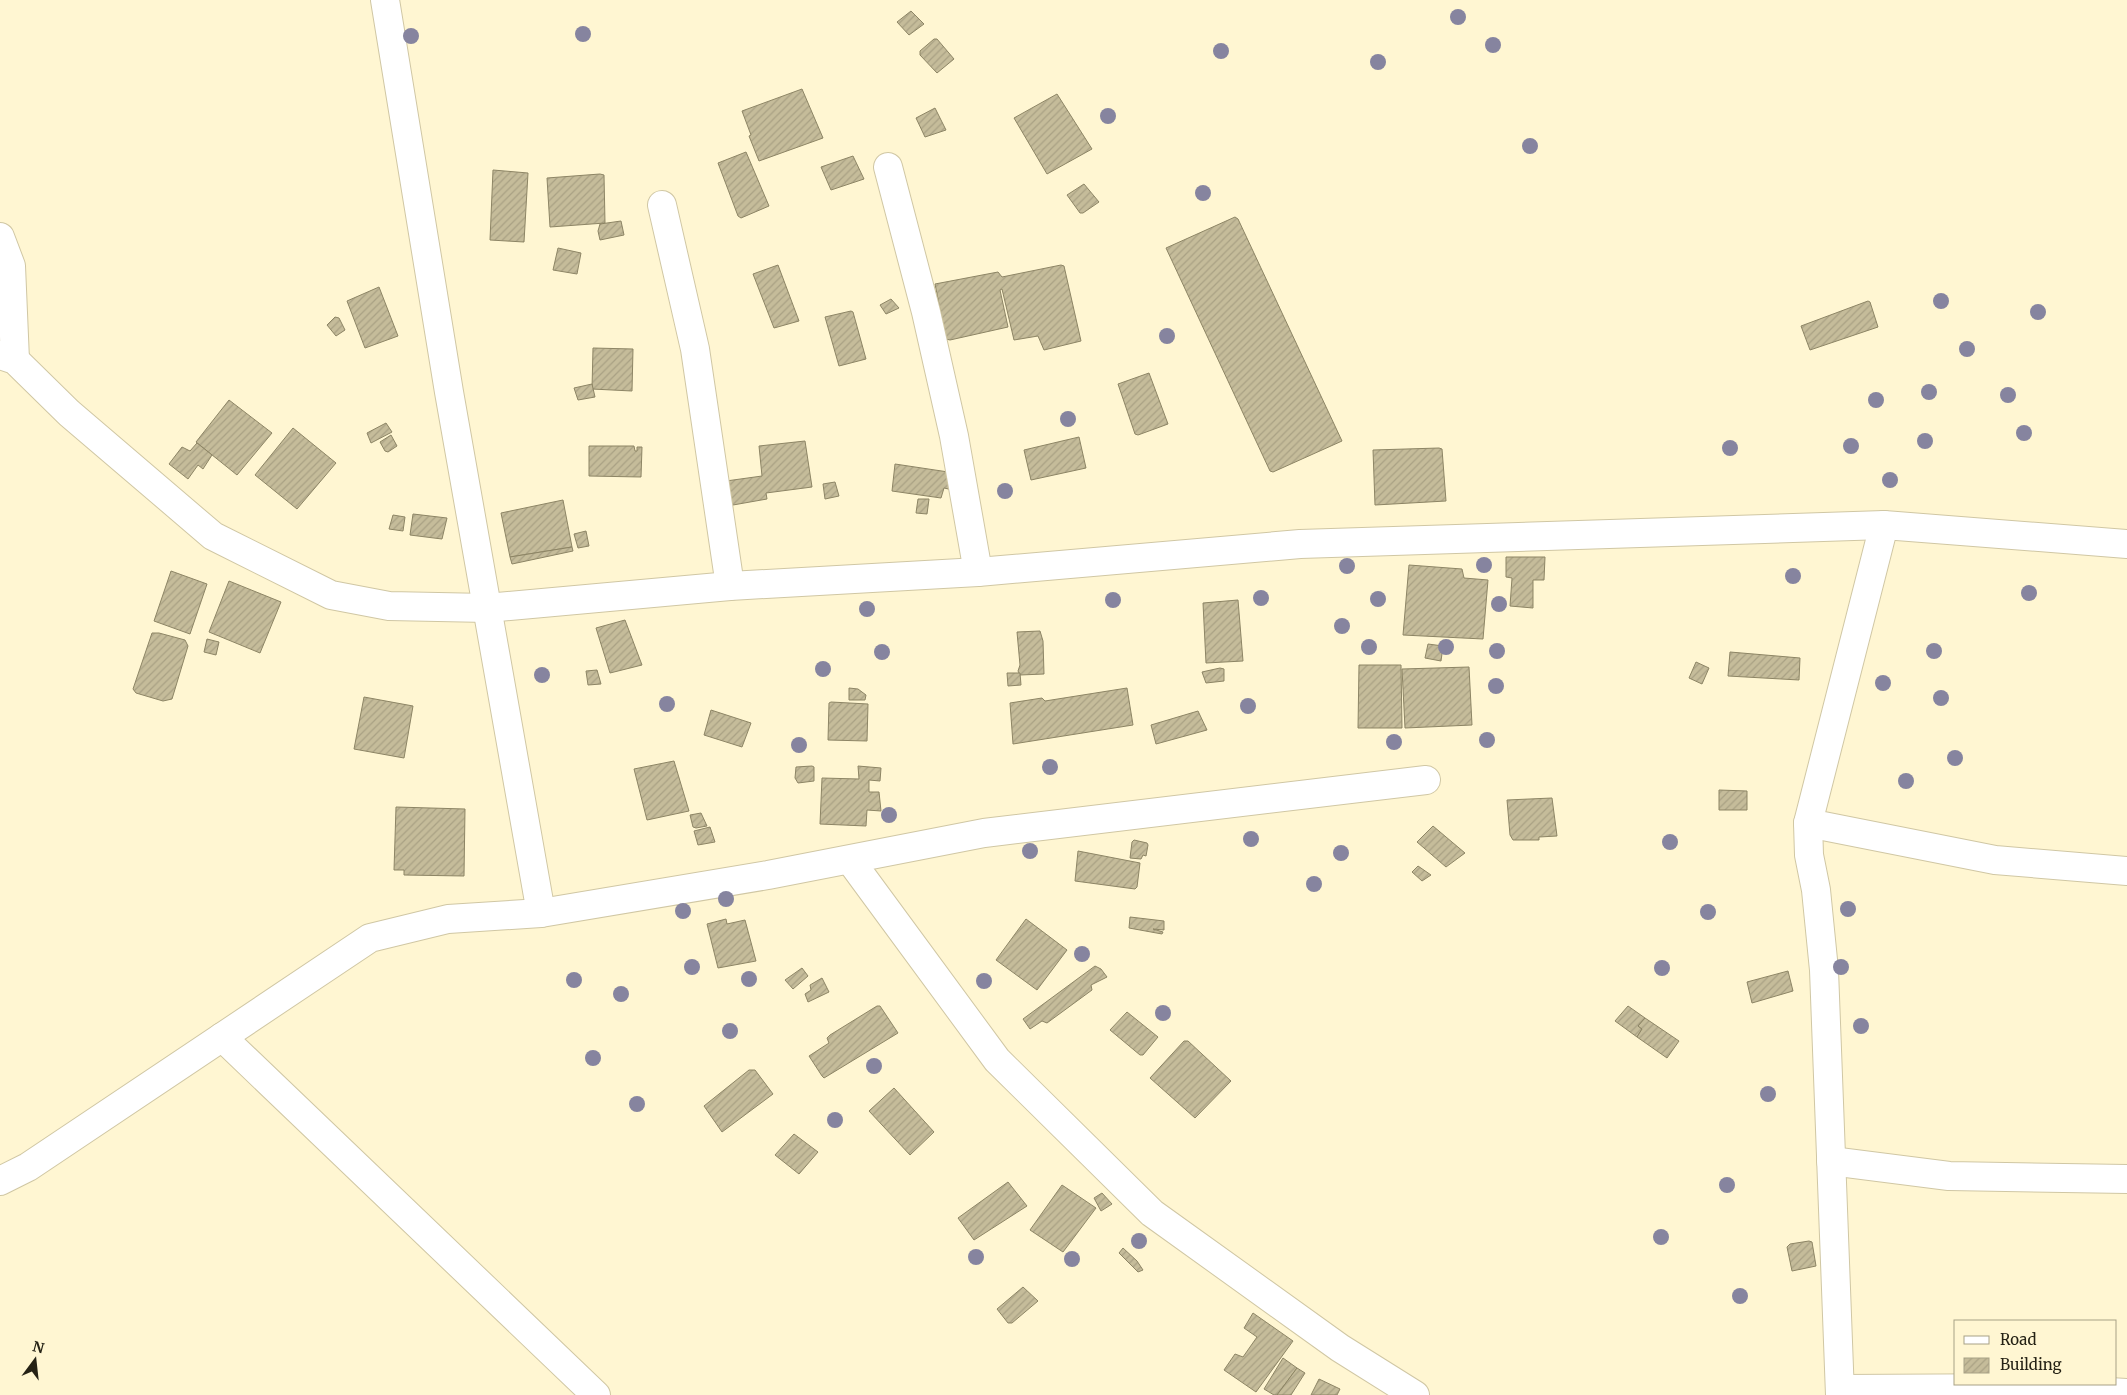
<svg xmlns="http://www.w3.org/2000/svg" width="2127" height="1395" font-family="Merriweather,serif">
<style>
.building{fill:url(#building-hatch);stroke:#8d8565}
.lines{fill:none;stroke-linecap:round;stroke-linejoin:round}
.street-casing{stroke:#d0c7a4;stroke-width:30}
.street{stroke:#fff;stroke-width:28}
.tree{fill:#86849f}
</style>
<defs>
<pattern id="building-hatch" width="6" height="6" patternUnits="userSpaceOnUse" patternTransform="scale(1.25)"><rect width="6" height="6" fill="#c5bc9a"/><path d="M-1 1l2-2M0 6l6-6M5 7l2-2" fill="none" stroke="#a9a184"/></pattern>
</defs>
<rect width="100%" height="100%" fill="#fff6d2"/>
<g class="building">
<path d="M911,11L924,24L909,35L897,22Z"/>
<path d="M934,39H937L954,59L937,73L920,55V51Z"/>
<path d="M802,89L823,138L759,161L749,136L751,135L742,111Z"/>
<path d="M1057,94L1092,149L1047,174L1014,118Z"/>
<path d="M935,108L946,130L925,137L916,118Z"/>
<path d="M746,152L769,206L741,218L738,216L718,163Z"/>
<path d="M853,156L864,179L831,190L821,167Z"/>
<path d="M493,170L528,173L524,242L490,240Z"/>
<path d="M600,174L604,175L605,223L550,227L547,178Z"/>
<path d="M1084,184L1099,202L1083,213H1080L1067,195Z"/>
<path d="M1235,217L1238,219L1342,441L1273,472L1270,471L1166,248Z"/>
<path d="M621,221L624,235L600,240L598,231L600,224Z"/>
<path d="M558,248L581,253L577,274L553,270Z"/>
<path d="M778,265L799,321L774,328L753,274Z"/>
<path d="M1061,265L1064,266L1081,341L1044,350L1038,336L1014,340L1002,289L1000,290L1008,327L950,340L946,339L935,284L998,272L1002,277Z"/>
<path d="M379,287L398,336L365,348L347,301Z"/>
<path d="M891,299L899,308L886,314L880,305Z"/>
<path d="M1868,301L1870,302L1878,327L1810,350L1801,326Z"/>
<path d="M851,311L853,312L866,359L839,366L825,317Z"/>
<path d="M335,317L339,318L345,330L336,336L327,325Z"/>
<path d="M593,348L633,349L632,391L592,389Z"/>
<path d="M1149,373L1168,424L1138,435L1135,434L1118,384Z"/>
<path d="M592,384L595,397L578,400L574,388Z"/>
<path d="M229,400L272,433L237,475L196,442Z"/>
<path d="M386,423L392,432L371,443L367,433Z"/>
<path d="M293,428L336,463L297,509L255,475Z"/>
<path d="M391,435L397,446L388,452L385,451L380,442Z"/>
<path d="M1079,437L1086,468L1031,480L1024,450Z"/>
<path d="M805,441L812,487L766,493L767,499L733,505L729,504L726,481L762,476L759,446Z"/>
<path d="M197,443L212,455L203,469L198,465L188,479L169,464L182,447L190,451Z"/>
<path d="M589,446H634L635,451H637V447H642L641,477L589,476Z"/>
<path d="M1439,448L1442,449L1446,501L1375,505L1373,450Z"/>
<path d="M895,464L955,473L953,490L944,488L941,498L892,491Z"/>
<path d="M835,482L839,496L825,499L823,484Z"/>
<path d="M918,499H929L927,514L916,513Z"/>
<path d="M563,500L572,547L510,557L501,513Z"/>
<path d="M413,514L447,518L442,539L410,535Z"/>
<path d="M393,515L405,517L403,531L389,529Z"/>
<path d="M586,531L589,546L578,548L574,534Z"/>
<path d="M572,547L573,551L512,564L510,557Z"/>
<path d="M1506,557H1545L1544,580H1533V608L1510,606L1512,578L1506,577Z"/>
<path d="M1409,565L1462,569L1464,578L1488,580L1483,639L1403,635Z"/>
<path d="M171,571L207,584L190,634L154,621Z"/>
<path d="M229,581L281,602L260,653L209,632Z"/>
<path d="M1238,600L1243,661L1206,663L1203,603Z"/>
<path d="M625,620L642,665L610,673L596,628Z"/>
<path d="M1040,631L1043,641L1044,674L1020,675L1018,671L1020,665L1017,632Z"/>
<path d="M152,633H159L185,640L188,646L172,699L163,701L136,693L133,689Z"/>
<path d="M207,639L219,642L216,655L204,652Z"/>
<path d="M1428,644L1443,646L1441,661L1425,658Z"/>
<path d="M1730,652L1800,658L1799,680L1728,676Z"/>
<path d="M1696,662L1709,668L1702,684L1689,678Z"/>
<path d="M1359,665H1401L1402,728H1358Z"/>
<path d="M1469,667L1472,725L1405,728L1402,669Z"/>
<path d="M1220,668L1224,669V681L1206,683L1202,672Z"/>
<path d="M597,670L601,684L588,685L586,671Z"/>
<path d="M1007,673H1020L1021,685L1008,686Z"/>
<path d="M849,688L858,689L866,695L865,700H849Z"/>
<path d="M1127,688L1133,725L1013,744L1010,703L1042,698L1045,701Z"/>
<path d="M364,697L413,706L404,758L354,749Z"/>
<path d="M831,702L868,704L867,741L828,740L829,703Z"/>
<path d="M711,710L751,723L742,747L704,735Z"/>
<path d="M1198,711L1207,730L1156,744L1151,725Z"/>
<path d="M674,761L689,811L647,820L634,769Z"/>
<path d="M812,766L814,767V781L798,783L795,778L796,767Z"/>
<path d="M858,766L881,768L880,781L869,780V792H879L881,811L867,810L866,826L820,824L822,778L859,779Z"/>
<path d="M1719,790L1747,791V810H1719Z"/>
<path d="M1552,798L1557,836L1539,837V840H1513L1510,835L1507,800Z"/>
<path d="M396,807L465,809L464,876L404,875V870H394Z"/>
<path d="M701,813L707,826L696,828L693,827L690,815Z"/>
<path d="M1433,826L1465,853L1446,867L1417,842Z"/>
<path d="M710,827L715,842L698,845L694,831Z"/>
<path d="M1134,840L1147,843L1148,845L1146,856L1143,855L1141,859L1130,858L1132,842Z"/>
<path d="M1078,851L1140,863L1137,887L1135,889L1075,881Z"/>
<path d="M1418,866L1431,875L1422,881L1412,872Z"/>
<path d="M1130,917L1164,921V930L1153,929L1163,932L1162,934L1129,928Z"/>
<path d="M726,919L727,924L745,920L756,961L718,968L707,924Z"/>
<path d="M1026,919L1067,950L1037,990L996,960Z"/>
<path d="M1095,966L1101,969L1107,977L1091,985L1092,990L1047,1023L1042,1021L1030,1029L1023,1019Z"/>
<path d="M802,968L808,976L793,989L785,980Z"/>
<path d="M1788,971L1793,991L1752,1003L1747,982Z"/>
<path d="M822,978L829,992L808,1002L805,994L811,990L810,985Z"/>
<path d="M877,1006H880L898,1033L824,1078L822,1076L809,1056L829,1043L827,1038L830,1035Z"/>
<path d="M1628,1006L1645,1018L1638,1026L1642,1029L1637,1037L1615,1021Z"/>
<path d="M1127,1012L1158,1037L1143,1055H1140L1110,1030Z"/>
<path d="M1645,1018L1679,1041L1667,1058L1637,1037L1642,1029L1638,1026Z"/>
<path d="M1184,1041H1188L1231,1081L1195,1118L1150,1078Z"/>
<path d="M749,1070H755L773,1094L722,1132L704,1106Z"/>
<path d="M894,1088L934,1132L910,1155L869,1111Z"/>
<path d="M794,1134L818,1152L799,1174L775,1155Z"/>
<path d="M1008,1182L1027,1206L974,1240L958,1218Z"/>
<path d="M1062,1185L1096,1208L1063,1252L1030,1230Z"/>
<path d="M1102,1193L1112,1204L1101,1211L1094,1198Z"/>
<path d="M1809,1241L1812,1242L1816,1266L1792,1271L1787,1247L1790,1244Z"/>
<path d="M1123,1248L1137,1261L1143,1270L1138,1272L1119,1253Z"/>
<path d="M1023,1287L1038,1301L1012,1323H1008L997,1309Z"/>
<path d="M1253,1313L1293,1341L1256,1392L1224,1370L1235,1354L1243,1357L1257,1337L1244,1328Z"/>
<path d="M1283,1358L1297,1368L1277,1395H1274L1264,1389Z"/>
<path d="M1297,1368L1305,1373L1291,1395H1277Z"/>
<path d="M1319,1379L1340,1389L1337,1395H1311Z"/>
</g>
<g class="lines">
<defs>
<g id="street">
<path d="M385,0L449,392L541,913L768,875L984,833L1426,780"/>
<path d="M888,167L926,312L954,436L978,572"/>
<path d="M662,205L695,349L730,586"/>
<path d="M0,237L11,266L15,360"/>
<path d="M0,355L15,360L69,413L213,536L331,595L389,606L487,608L730,586L978,572L1300,544L1884,525L2127,544"/>
<path d="M1808,823L1995,860L2127,871"/>
<path d="M850,860L997,1060L1152,1213L1340,1348L1415,1395"/>
<path d="M222,1037L596,1395"/>
<path d="M1831,1161L1949,1176L2127,1179"/>
<path d="M0,1181L28,1167L370,938L448,919L541,913"/>
<path d="M1840,1389L2044,1388L2127,1393"/>
<path d="M1840,1395L1824,970L1816,890L1809,855L1808,823L1884,525"/>
</g>
</defs>
<use href="#street" class="street-casing"/>
<use href="#street" class="street"/>
</g>
<g class="tree">
<circle cx="1458" cy="17" r="8"/>
<circle cx="583" cy="34" r="8"/>
<circle cx="411" cy="36" r="8"/>
<circle cx="1493" cy="45" r="8"/>
<circle cx="1221" cy="51" r="8"/>
<circle cx="1378" cy="62" r="8"/>
<circle cx="1108" cy="116" r="8"/>
<circle cx="1530" cy="146" r="8"/>
<circle cx="1203" cy="193" r="8"/>
<circle cx="1941" cy="301" r="8"/>
<circle cx="2038" cy="312" r="8"/>
<circle cx="1167" cy="336" r="8"/>
<circle cx="1967" cy="349" r="8"/>
<circle cx="1929" cy="392" r="8"/>
<circle cx="2008" cy="395" r="8"/>
<circle cx="1876" cy="400" r="8"/>
<circle cx="1068" cy="419" r="8"/>
<circle cx="2024" cy="433" r="8"/>
<circle cx="1925" cy="441" r="8"/>
<circle cx="1851" cy="446" r="8"/>
<circle cx="1730" cy="448" r="8"/>
<circle cx="1890" cy="480" r="8"/>
<circle cx="1005" cy="491" r="8"/>
<circle cx="1484" cy="565" r="8"/>
<circle cx="1347" cy="566" r="8"/>
<circle cx="1793" cy="576" r="8"/>
<circle cx="2029" cy="593" r="8"/>
<circle cx="1261" cy="598" r="8"/>
<circle cx="1378" cy="599" r="8"/>
<circle cx="1113" cy="600" r="8"/>
<circle cx="1499" cy="604" r="8"/>
<circle cx="867" cy="609" r="8"/>
<circle cx="1342" cy="626" r="8"/>
<circle cx="1369" cy="647" r="8"/>
<circle cx="1446" cy="647" r="8"/>
<circle cx="1497" cy="651" r="8"/>
<circle cx="1934" cy="651" r="8"/>
<circle cx="882" cy="652" r="8"/>
<circle cx="823" cy="669" r="8"/>
<circle cx="542" cy="675" r="8"/>
<circle cx="1883" cy="683" r="8"/>
<circle cx="1496" cy="686" r="8"/>
<circle cx="1941" cy="698" r="8"/>
<circle cx="667" cy="704" r="8"/>
<circle cx="1248" cy="706" r="8"/>
<circle cx="1487" cy="740" r="8"/>
<circle cx="1394" cy="742" r="8"/>
<circle cx="799" cy="745" r="8"/>
<circle cx="1955" cy="758" r="8"/>
<circle cx="1050" cy="767" r="8"/>
<circle cx="1906" cy="781" r="8"/>
<circle cx="889" cy="815" r="8"/>
<circle cx="1251" cy="839" r="8"/>
<circle cx="1670" cy="842" r="8"/>
<circle cx="1030" cy="851" r="8"/>
<circle cx="1341" cy="853" r="8"/>
<circle cx="1314" cy="884" r="8"/>
<circle cx="726" cy="899" r="8"/>
<circle cx="1848" cy="909" r="8"/>
<circle cx="683" cy="911" r="8"/>
<circle cx="1708" cy="912" r="8"/>
<circle cx="1082" cy="954" r="8"/>
<circle cx="692" cy="967" r="8"/>
<circle cx="1841" cy="967" r="8"/>
<circle cx="1662" cy="968" r="8"/>
<circle cx="749" cy="979" r="8"/>
<circle cx="574" cy="980" r="8"/>
<circle cx="984" cy="981" r="8"/>
<circle cx="621" cy="994" r="8"/>
<circle cx="1163" cy="1013" r="8"/>
<circle cx="1861" cy="1026" r="8"/>
<circle cx="730" cy="1031" r="8"/>
<circle cx="593" cy="1058" r="8"/>
<circle cx="874" cy="1066" r="8"/>
<circle cx="1768" cy="1094" r="8"/>
<circle cx="637" cy="1104" r="8"/>
<circle cx="835" cy="1120" r="8"/>
<circle cx="1727" cy="1185" r="8"/>
<circle cx="1661" cy="1237" r="8"/>
<circle cx="1139" cy="1241" r="8"/>
<circle cx="976" cy="1257" r="8"/>
<circle cx="1072" cy="1259" r="8"/>
<circle cx="1740" cy="1296" r="8"/>
</g>
<rect x="1954" y="1320" width="162" height="65" fill="#fff6d2" stroke="#a8a186"/>
<rect x="1964" y="1336" width="25" height="8" fill="#ffffff" stroke="#a8a186"/>
<text x="2000" y="1345" font-size="15" fill="#252215">Road</text>
<rect x="1964" y="1358" width="25" height="15" fill="url(#building-hatch)" stroke="#a8a186"/>
<text x="2000" y="1370" font-size="15" fill="#252215">Building</text>
<g transform="translate(35 1360) rotate(15)" stroke="#fff6d2" stroke-width="4" paint-order="stroke">
<path d="M0-4L9 19L0 12L-9 19Z" fill="#252215"/>
<text y="-8" font-size="14" font-weight="bold" text-anchor="middle" fill="#252215">N</text>
</g>
</svg>
